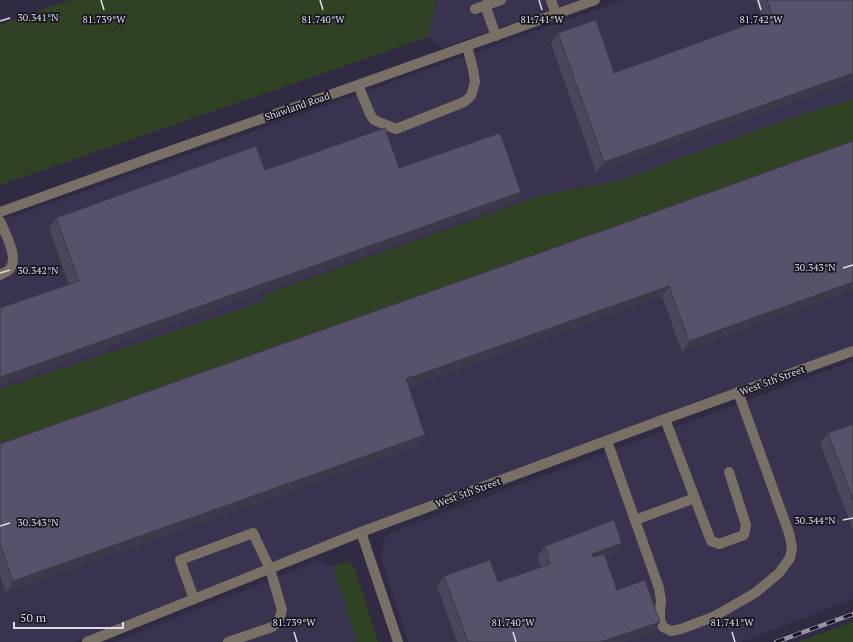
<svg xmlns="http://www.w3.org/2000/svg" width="853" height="642" font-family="'PT Serif',serif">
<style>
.built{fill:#3a3350}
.green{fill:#2f4324}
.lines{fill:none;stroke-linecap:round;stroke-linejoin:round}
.minor{stroke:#787065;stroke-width:10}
.rail-casing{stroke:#9692a4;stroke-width:4.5}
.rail{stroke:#181520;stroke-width:3;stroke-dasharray:9;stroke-linecap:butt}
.wall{fill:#4b465c}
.shaded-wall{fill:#3d394b}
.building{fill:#57516b;stroke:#3d394b}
.ticks{fill:none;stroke:#dedbea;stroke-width:1.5}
.labels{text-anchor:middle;stroke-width:3.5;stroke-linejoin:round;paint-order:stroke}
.street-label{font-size:10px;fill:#dedbea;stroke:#181520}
.ticks-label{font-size:10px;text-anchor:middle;fill:#dedbea;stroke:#181520;stroke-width:3.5;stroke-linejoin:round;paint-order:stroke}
</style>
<rect width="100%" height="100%" fill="#302b42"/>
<g class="built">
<path d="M437,0H577L442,48L428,37Z"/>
<path d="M623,0H853V99L788,119L621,180L539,196L263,295L265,301L0,389V221Z"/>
<path d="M853,147V346L75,642H0V450Z"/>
<path d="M853,361V599L741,642H408L381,558L384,540L389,533Z"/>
<path d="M320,560L333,567L357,642H115Z"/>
</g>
<g class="green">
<path d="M70,0H437L428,37L0,185V25Z"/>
<path d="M853,99V147L0,450V389L264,301L263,295L539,196L621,180L788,119Z"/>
<path d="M348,561L355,569L378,642H357L333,567Z"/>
<path d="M853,622V642H797Z"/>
</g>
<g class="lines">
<g class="minor">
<path d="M551,0L556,14"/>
<path d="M485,5L496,36"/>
<path d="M475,9L501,0"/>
<path d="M358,85L370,114L374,120L396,129L464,102L471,96L475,82L473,69L467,46"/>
<path d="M0,212L156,156L355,86L595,0"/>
<path d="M0,221C5,233 20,259 9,270C7,272 3,273 0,275"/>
<path d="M665,419L711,541L719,544L744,535L746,525L729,472"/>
<path d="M607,441L659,588L661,601L660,610V620L663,627L671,631L681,629L713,617L755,593L779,573L790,558L792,547L789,533L738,392"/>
<path d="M635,520L695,498"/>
<path d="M361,532L398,642"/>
<path d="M194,599L180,560L253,533L270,569L282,610L280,617L276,624L272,627L228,642"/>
<path d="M87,642L361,532L665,419L853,351"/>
</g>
<defs>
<path id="rail" d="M776,642L853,614"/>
</defs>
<use href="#rail" class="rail-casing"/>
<use href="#rail" class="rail"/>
</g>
<g class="wall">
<path d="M756,0H853L596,172L551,43L558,33L614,73L763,19Z"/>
<path d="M853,141L682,352L662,296L408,387L425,435L417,446L6,592L0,575V444L644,216Z"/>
<path d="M399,168L521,192L513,202L0,385V308L69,285L49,228L56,218L156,182L265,170Z"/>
<path d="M853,424V530L820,443L828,433Z"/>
<path d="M545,546L615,554L606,557L617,590L660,622L653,632L624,642H457L437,586L444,576L498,582L541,567L537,557Z"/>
</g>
<g class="shaded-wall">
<path d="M853,73V81L596,172L604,162Z"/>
<path d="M521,192L513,202L0,385V378L1,377Z"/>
<path d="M853,282V290L682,352L689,341Z"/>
<path d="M669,286L662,296L405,388L412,377Z"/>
<path d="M412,376L405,387L406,379Z"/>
<path d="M425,435L417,446L6,592L13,581Z"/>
<path d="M622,543L615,554L584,565L592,554Z"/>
<path d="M660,622L653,632L624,642H600Z"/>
</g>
<g class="building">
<path d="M767,0H853V73L604,162L558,33L596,20L614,73L772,16Z"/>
<path d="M385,128L399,168L500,133L521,192L1,377L0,375V308L79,281L56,218L256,146L265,170Z"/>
<path d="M853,141V282L689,341L669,286L412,377V376L406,379L425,435L13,581L0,544V444L644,216Z"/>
<path d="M853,424V500L828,433Z"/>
<path d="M614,520L622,543L592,554L593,557L604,554L617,590L645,580L660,622L600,642H468L444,576L490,560L498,582L550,564L545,546Z"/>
</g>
<path class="ticks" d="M101,0L104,10M320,0L323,10M539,0L542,10M758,0L761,10M0,21L10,18M843,268L853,265M0,273L10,270M843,520L853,518M0,526L10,523M294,632L297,642M513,632L516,642M732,632L735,642"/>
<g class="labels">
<g class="street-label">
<text transform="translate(297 106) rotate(-19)" y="4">Shawland Road</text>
<text transform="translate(772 380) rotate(-20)" y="4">West 5th Street</text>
<text transform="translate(468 492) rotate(-20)" y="4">West 5th Street</text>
</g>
</g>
<g class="ticks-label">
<text x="38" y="21">30.341°N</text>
<text x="104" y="23">81.739°W</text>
<text x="323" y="23">81.740°W</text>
<text x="542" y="23">81.741°W</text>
<text x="761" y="23">81.742°W</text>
<text x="815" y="271">30.343°N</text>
<text x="38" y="274">30.342°N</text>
<text x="815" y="524">30.344°N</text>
<text x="38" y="526">30.343°N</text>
<text x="294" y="626">81.739°W</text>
<text x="513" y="626">81.740°W</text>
<text x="732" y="626">81.741°W</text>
</g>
<path d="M14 622v6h109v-6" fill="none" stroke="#dedbea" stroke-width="2"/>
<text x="20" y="622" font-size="12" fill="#dedbea" stroke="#181520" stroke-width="3" paint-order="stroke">50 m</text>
</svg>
